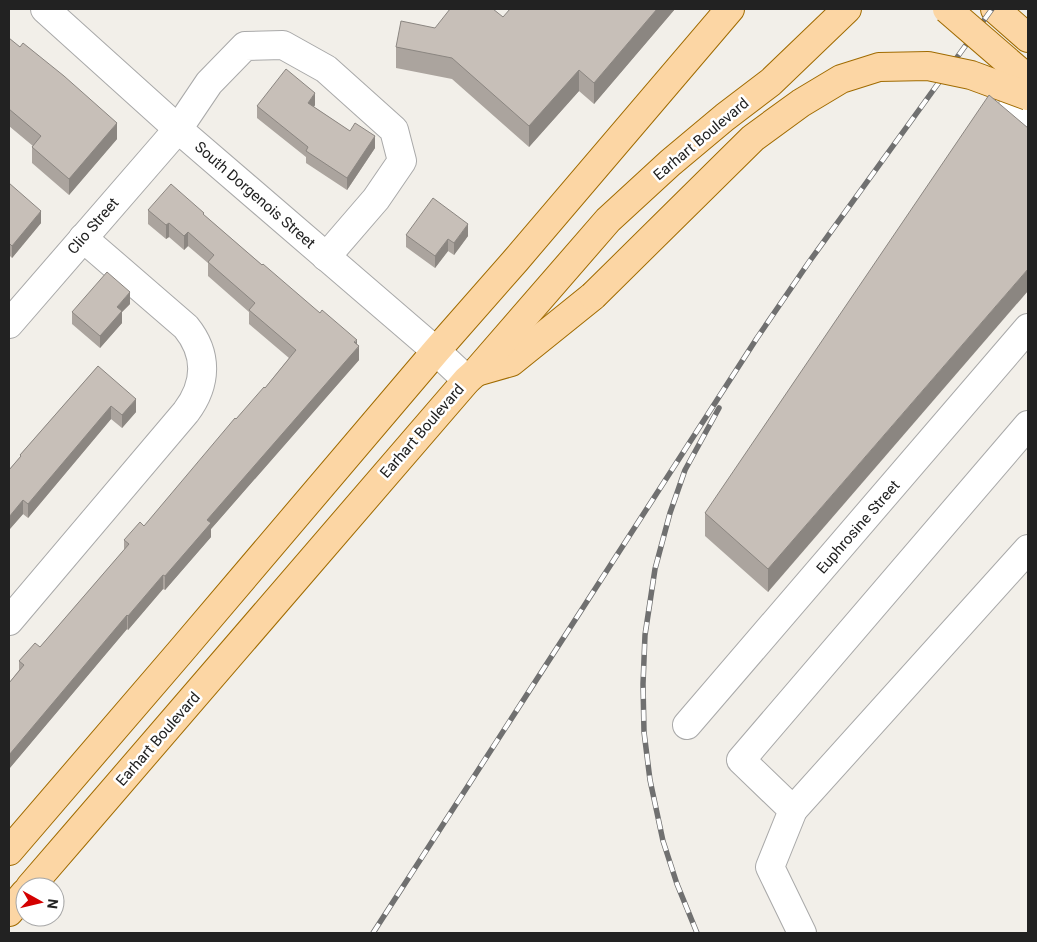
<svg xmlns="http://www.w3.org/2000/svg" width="1037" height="942" font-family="Roboto,sans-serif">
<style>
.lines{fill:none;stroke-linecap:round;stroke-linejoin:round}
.minor-casing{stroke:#a9a9a9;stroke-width:30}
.major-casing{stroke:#a06b00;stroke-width:30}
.minor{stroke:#fff;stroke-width:28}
.major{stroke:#fcd6a4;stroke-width:28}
.rail-casing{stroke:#707070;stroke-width:5.5}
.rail{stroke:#fff;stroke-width:4;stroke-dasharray:11;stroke-linecap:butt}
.major-bridge-casing{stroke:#a06b00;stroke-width:30;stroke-linecap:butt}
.major-bridge{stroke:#fcd6a4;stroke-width:28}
.wall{fill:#aba49e}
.shaded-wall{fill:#8b8681}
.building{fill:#c7bfb8;stroke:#8b8681}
.labels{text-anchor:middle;stroke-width:5;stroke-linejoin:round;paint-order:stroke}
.street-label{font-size:15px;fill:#222;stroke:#fff}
</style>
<rect width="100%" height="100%" fill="#f2efe9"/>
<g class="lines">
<defs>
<g id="minor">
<path d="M45,9L178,129L436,351L467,380"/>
<path d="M1028,83L1013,106L1028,119"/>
<path d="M9,324L178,129L209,83L245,46L283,45L326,69L394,130L402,161L376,199L326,257"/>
<path d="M9,621L186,412C207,384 208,354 186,327L83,238"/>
<path d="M687,725L1028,328"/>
<path d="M793,810L1028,549"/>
<path d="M802,933L770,867L793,810L741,760L1028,425"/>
</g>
<g id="major">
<path d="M995,9L1028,38"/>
<path d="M476,372L511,362L593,296"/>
<path d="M9,851L181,651L436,351L516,260L730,9"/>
<path d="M30,887C176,718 321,548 467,380L476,372L608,220L670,163L725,117L771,82L847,9"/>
<path d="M9,912L25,893"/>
</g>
</defs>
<use href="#minor" class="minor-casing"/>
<use href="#major" class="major-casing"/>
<use href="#minor" class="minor"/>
<use href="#major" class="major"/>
<defs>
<g id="rail">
<path d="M373,933L757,338L809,262L992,9"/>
<path d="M697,933L677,884L663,841L650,780L644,732L643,684L645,635L655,569L670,513L685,470L719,408"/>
</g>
</defs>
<use href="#rail" class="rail-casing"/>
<use href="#rail" class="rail"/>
<defs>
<g id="major-bridge">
<path d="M947,9L1028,79"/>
<path d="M593,296L753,138L801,103L841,79L879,67L928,66L971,75L1028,96"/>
</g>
</defs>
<use href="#major-bridge" class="major-bridge-casing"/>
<use href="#major-bridge" class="major-bridge"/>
</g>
<g class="wall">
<path d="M675,9L594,104L579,91L529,147L452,79L396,68V47L435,28L503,17Z"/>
<path d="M9,38L117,139L69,195L32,163V147L33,146L9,126Z"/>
<path d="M315,105L314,107L375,148L347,190L306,163V157L257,118V106Z"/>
<path d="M1028,128L768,592L705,536V513Z"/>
<path d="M9,183L41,223L12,258L9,255Z"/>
<path d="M148,210L204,215L262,265L357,344L359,360L211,529V537L165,590L163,589L128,630L127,629L9,769V683L19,670V661L40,647L124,550V540L144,526L236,419L265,388L289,358L249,324V312L208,276V263L188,246L184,250L169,237L166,239L148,224Z"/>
<path d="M406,235L468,236L454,255L448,251L435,268L406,247Z"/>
<path d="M130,304L122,312V323L100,348L72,324V312Z"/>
<path d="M98,366L136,412L122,428L111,419L28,518L23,514L9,530V470L20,457V455Z"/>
</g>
<g class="shaded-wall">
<path d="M657,9H675L594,104V83Z"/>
<path d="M579,70V91L529,147V126Z"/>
<path d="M315,93V105L308,115V103Z"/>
<path d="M117,123V139L69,195V179Z"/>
<path d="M375,136V148L347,190V178Z"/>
<path d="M41,211V223L12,258V246Z"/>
<path d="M169,223V237L166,239V225Z"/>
<path d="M468,224V236L454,255V243Z"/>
<path d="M188,232V246L184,250V236Z"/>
<path d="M448,239V251L435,268V256Z"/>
<path d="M1028,269V291L768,592V569Z"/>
<path d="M130,292V304L122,312V323L100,348V336L117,307Z"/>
<path d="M357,340V349L359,346V360L211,529V537L165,590V576L207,520Z"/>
<path d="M136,399V412L122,428V415Z"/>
<path d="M111,406V419L28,518V504Z"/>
<path d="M23,500V514L9,530V517Z"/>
<path d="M163,575V589L128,630V616Z"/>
<path d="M127,615V629L9,769V755Z"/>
</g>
<g class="building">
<path d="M450,9H493L503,17L510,9H657L594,83L579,70L529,126L452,58L396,47L401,21L435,28Z"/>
<path d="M9,38L20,47L23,43L64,76L117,123L69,179L32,147L41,136L9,109Z"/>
<path d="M286,69L315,93L308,103L350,131L355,123L375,136L347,178L306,151L308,147L257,106Z"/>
<path d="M989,95L1028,128V269L768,569L705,513Z"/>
<path d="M9,183L41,211L12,246L9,243Z"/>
<path d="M171,184L204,213L203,214L262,265L263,264L320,313L322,310L357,340L354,342L359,346L207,520L211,523L165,576L163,575L128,616L127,615L9,755V683L24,665L19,661L35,643L40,647L129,544L124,540L140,522L144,526L235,418L236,419L264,387L265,388L296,350L249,310L255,303L208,262L214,255L188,232L184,236L169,223L166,225L148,210Z"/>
<path d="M433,198L468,224L454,243L448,239L435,256L406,235Z"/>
<path d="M107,272L130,292L117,307L122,311L100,336L72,312Z"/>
<path d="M98,366L136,399L122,415L111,406L28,504L23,500L9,517V470L21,456L20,455Z"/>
</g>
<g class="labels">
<g class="street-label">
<text transform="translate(701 139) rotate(-40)" y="5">Earhart Boulevard</text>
<text transform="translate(255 195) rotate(41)" y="5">South Dorgenois Street</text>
<text transform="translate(93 226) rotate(-49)" y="5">Clio Street</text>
<text transform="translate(422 431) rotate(-49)" y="5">Earhart Boulevard</text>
<text transform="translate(858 527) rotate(-49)" y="5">Euphrosine Street</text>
<text transform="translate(158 739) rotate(-49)" y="5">Earhart Boulevard</text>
</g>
</g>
<rect width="1037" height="942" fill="none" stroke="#222222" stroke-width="20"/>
<g transform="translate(40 902) rotate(98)"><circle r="24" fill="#ffffff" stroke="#a7a7a7"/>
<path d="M0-4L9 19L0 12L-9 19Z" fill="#d40000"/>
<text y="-8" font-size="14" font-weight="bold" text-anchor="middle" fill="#222222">N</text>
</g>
</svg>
